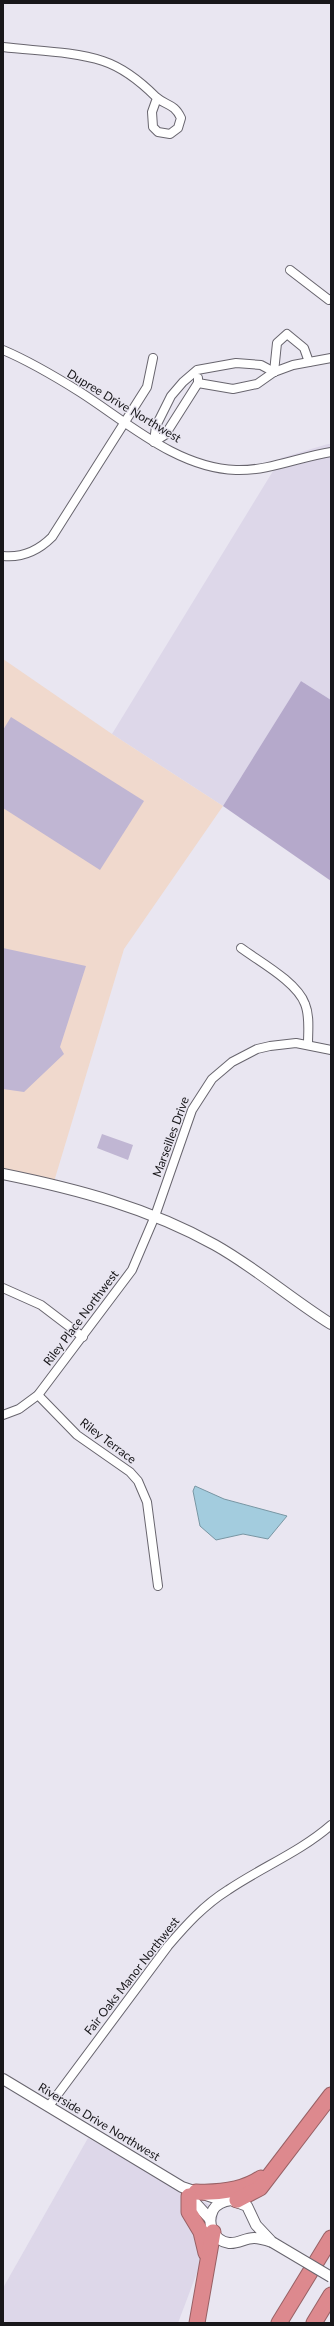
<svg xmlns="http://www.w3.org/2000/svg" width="334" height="2326" font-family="Lato,sans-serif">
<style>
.built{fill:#ddd7e9}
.education{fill:#f0d9cd}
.green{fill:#c0b6d3}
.forest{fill:#b5a9cb}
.water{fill:#a3ccde;stroke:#7996a3}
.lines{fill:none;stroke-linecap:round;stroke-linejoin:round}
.minor-casing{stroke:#68656e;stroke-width:10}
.tertiary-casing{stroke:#68656e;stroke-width:12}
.motorway-casing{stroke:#986165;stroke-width:17}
.minor{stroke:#fff;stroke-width:8}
.tertiary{stroke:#fff;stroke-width:10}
.motorway{stroke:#dd898e;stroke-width:15}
.tertiary-bridge-casing{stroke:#68656e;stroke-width:12;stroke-linecap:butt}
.tertiary-bridge{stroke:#fff;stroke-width:10}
.labels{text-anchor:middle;stroke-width:3;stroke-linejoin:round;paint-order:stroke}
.street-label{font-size:12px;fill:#18171a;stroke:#e9e6f1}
</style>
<rect width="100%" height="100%" fill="#e9e6f1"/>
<g class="built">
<path d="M328,444H331V700L301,681L223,806L112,734L281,458Z"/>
<path d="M88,2138L215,2208L218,2217L178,2323H3V2288Z"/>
</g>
<path class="education" d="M3,659L112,734L223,806L124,949L53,1185L3,1178Z"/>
<g class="green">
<path d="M11,717L144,801L100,870L3,808V730Z"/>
<path d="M3,948L86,966L60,1047L64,1054L24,1092L3,1089Z"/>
<path d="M102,1134L133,1145L128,1160L97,1148Z"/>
</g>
<path class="forest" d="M301,681L331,700V881L223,806Z"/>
<path class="water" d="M195,1486L224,1499L287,1516L268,1539L243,1534L216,1540L200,1526L193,1491Z"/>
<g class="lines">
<defs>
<g id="minor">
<path d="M3,47C35,51 72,51 103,61C124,68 141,82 156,97C166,106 174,103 181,118L178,128L170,134L158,132L153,127L152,112L157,98"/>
<path d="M290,270L329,300L331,299"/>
<path d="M3,350C29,361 56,377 80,392C127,422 177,468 236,470C269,471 299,457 331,452"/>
<path d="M274,372L277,343L287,334L304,348L309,362"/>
<path d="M198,383L233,389L257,384L274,372L293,365L331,358"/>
<path d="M154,442L156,426L171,396L183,382L197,370L236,363L261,365L274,372"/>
<path d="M154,442L165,435L198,383V378"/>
<path d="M3,556C23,558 38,551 52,537L147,387L153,358"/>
<path d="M241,948C260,962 297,982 305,1004C310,1016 308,1031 308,1044"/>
<path d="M3,1288L41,1305L83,1337"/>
<path d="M38,1395L77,1435L130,1472L138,1481L147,1502L158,1586"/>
<path d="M3,1415L19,1409L38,1395L132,1270L155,1216L192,1110L212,1079L232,1062L257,1049L270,1046L296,1043L331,1050"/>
<path d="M49,2106L168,1946C186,1925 204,1905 228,1890C262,1867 300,1852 331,1825"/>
</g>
<g id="tertiary">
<path d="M3,1174C77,1189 149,1208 215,1245C256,1268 291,1299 331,1324"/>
<path d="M3,2079L182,2187L224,2201"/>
<path d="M188,2195L210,2219"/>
<path d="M231,2200L247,2206L256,2225L272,2242C266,2240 259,2238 254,2238C245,2238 238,2244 229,2243C214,2241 206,2224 213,2210C217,2203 224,2201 231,2200Z"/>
</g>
<g id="motorway">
<path d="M196,2192C219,2193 242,2191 261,2178"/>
<path d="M189,2196V2212L201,2232L206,2253"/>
<path d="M237,2200L260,2188L331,2095"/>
<path d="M197,2323L213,2232"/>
<path d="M279,2323L331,2238"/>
<path d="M314,2323L331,2295"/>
</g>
</defs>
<use href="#minor" class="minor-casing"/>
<use href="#tertiary" class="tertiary-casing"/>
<use href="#motorway" class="motorway-casing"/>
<use href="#minor" class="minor"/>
<use href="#tertiary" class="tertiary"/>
<use href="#motorway" class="motorway"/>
<defs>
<path id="tertiary-bridge" d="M272,2242L331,2277"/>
</defs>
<use href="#tertiary-bridge" class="tertiary-bridge-casing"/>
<use href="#tertiary-bridge" class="tertiary-bridge"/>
</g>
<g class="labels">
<g class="street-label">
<text transform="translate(124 406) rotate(31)" y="4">Dupree Drive Northwest</text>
<text transform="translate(171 1137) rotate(-70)" y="4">Marseilles Drive</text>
<text transform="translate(81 1318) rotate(-53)" y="4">Riley Place Northwest</text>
<text transform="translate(108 1441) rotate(37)" y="4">Riley Terrace</text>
<text transform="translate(132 1976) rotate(-52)" y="4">Fair Oaks Manor Northwest</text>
<text transform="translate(99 2122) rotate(31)" y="4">Riverside Drive Northwest</text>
</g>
</g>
<rect width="334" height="2326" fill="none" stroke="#18171a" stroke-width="8"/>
</svg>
